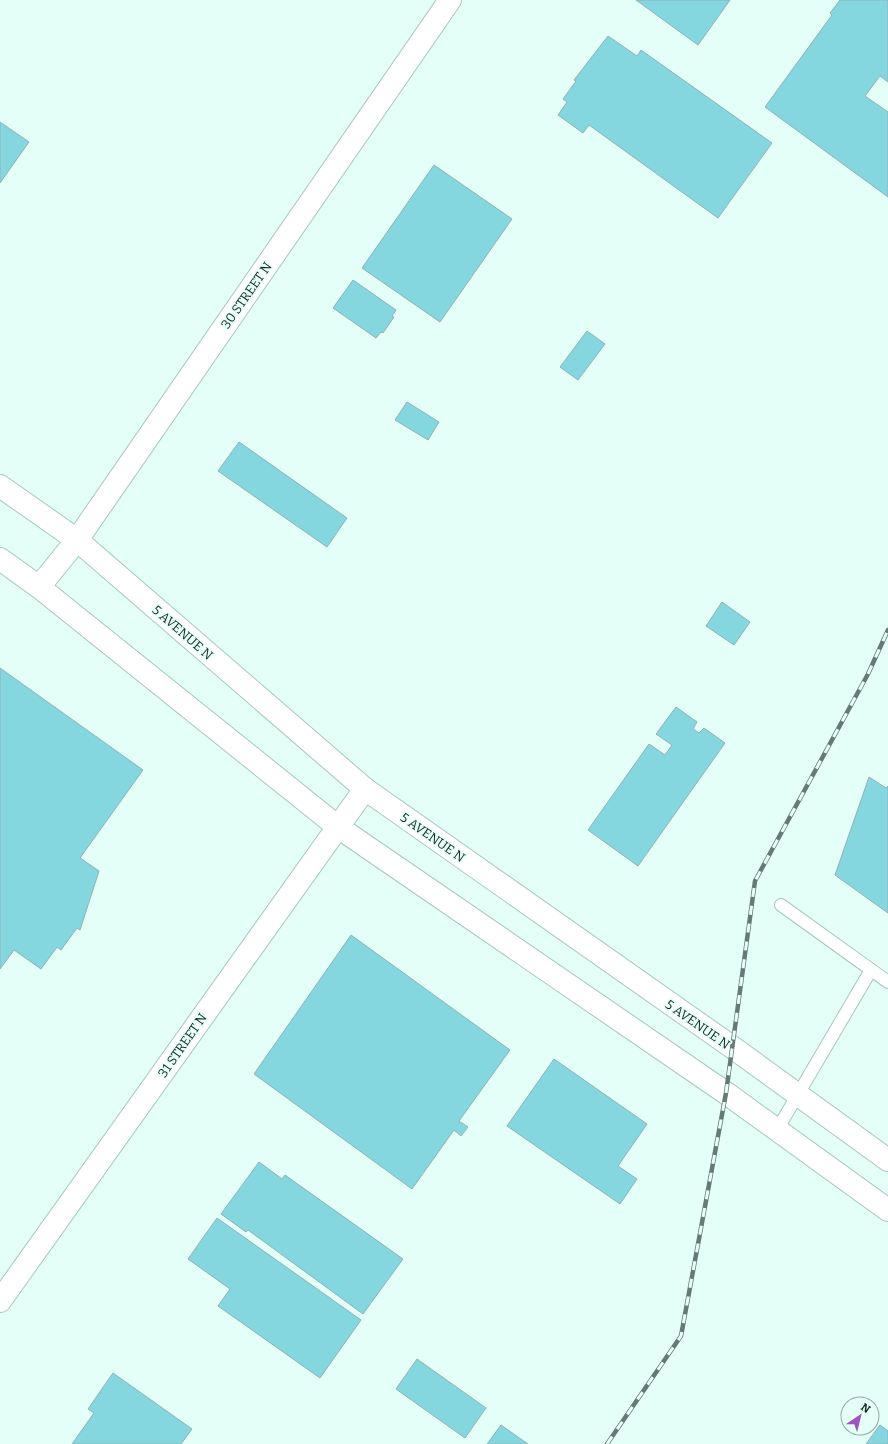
<svg xmlns="http://www.w3.org/2000/svg" width="888" height="1444" font-family="Bitter,serif">
<style>
.building{fill:#85d7df;stroke:#8fb2b6}
.lines{fill:none;stroke-linecap:round;stroke-linejoin:round}
.service-casing{stroke:#a6c7be;stroke-width:14}
.minor-casing{stroke:#a6c7be;stroke-width:24}
.secondary-casing{stroke:#a6c7be;stroke-width:24}
.service{stroke:#fff;stroke-width:12}
.minor{stroke:#fff;stroke-width:22}
.secondary{stroke:#fff;stroke-width:22}
.rail-casing{stroke:#677974;stroke-width:4.5}
.rail{stroke:#e3fff7;stroke-width:3;stroke-dasharray:9;stroke-linecap:butt}
.labels{text-anchor:middle;stroke-width:3.5;stroke-linejoin:round;paint-order:stroke}
.street-label{font-size:13px;fill:#1b2824;stroke:#e3fff7}
</style>
<rect width="100%" height="100%" fill="#e3fff7"/>
<g class="building">
<path d="M636,0H730L698,45Z"/>
<path d="M840,0H888V82L880,76L865,96L888,112V197L765,107L832,15L830,13Z"/>
<path d="M608,36L637,56L641,50L772,143L718,218L589,125L583,133L558,115L567,102L563,99L576,81L574,80Z"/>
<path d="M0,122L29,142L0,183Z"/>
<path d="M434,165L512,219L440,322L362,268Z"/>
<path d="M353,280L396,310L392,316L394,317L383,333L381,332L376,338L333,308Z"/>
<path d="M587,331L605,344L578,380L560,367Z"/>
<path d="M407,402L439,422L428,440L395,420Z"/>
<path d="M239,442L347,518L327,547L218,471Z"/>
<path d="M722,602L750,622L734,645L706,626Z"/>
<path d="M0,668L143,770L80,858L99,871L80,930L77,928L61,950L57,947L41,969L14,950L0,969Z"/>
<path d="M676,707L697,722L693,729L699,733L704,728L725,743L638,866L588,830L649,744L665,755L672,745L656,734Z"/>
<path d="M869,777L886,788L888,786V913L835,875Z"/>
<path d="M351,935L510,1050L459,1121L468,1127L461,1136L454,1130L412,1189L254,1074Z"/>
<path d="M554,1059L647,1124L618,1166L637,1179L620,1204L507,1126Z"/>
<path d="M259,1162L282,1179L285,1175L403,1259L363,1314L248,1230L246,1232L221,1214Z"/>
<path d="M217,1218L361,1320L320,1378L218,1306L230,1289L188,1259Z"/>
<path d="M417,1359L486,1408L465,1438L396,1389Z"/>
<path d="M113,1373L192,1429L181,1444H72L94,1413L88,1409Z"/>
<path d="M501,1425L528,1444H487Z"/>
<path d="M880,1425L888,1431V1444H866Z"/>
</g>
<g class="lines">
<defs>
<g id="service">
<path d="M781,905L888,982"/>
<path d="M777,1130L871,970"/>
</g>
<g id="minor">
<path d="M39,587L77,540L450,0"/>
<path d="M0,1301L365,789"/>
</g>
<g id="secondary">
<path d="M0,486L77,540L365,789L732,1047L888,1160"/>
<path d="M0,559L39,587L338,827L726,1093L888,1210"/>
</g>
</defs>
<use href="#service" class="service-casing"/>
<use href="#minor" class="minor-casing"/>
<use href="#secondary" class="secondary-casing"/>
<use href="#service" class="service"/>
<use href="#minor" class="minor"/>
<use href="#secondary" class="secondary"/>
<defs>
<path id="rail" d="M607,1444L681,1336L726,1093L755,881L868,674L888,630"/>
</defs>
<use href="#rail" class="rail-casing"/>
<use href="#rail" class="rail"/>
</g>
<g class="labels">
<g class="street-label">
<text transform="translate(246 295) rotate(-55)" y="5">30 STREET N</text>
<text transform="translate(183 632) rotate(41)" y="5">5 AVENUE N</text>
<text transform="translate(433 837) rotate(35)" y="5">5 AVENUE N</text>
<text transform="translate(698 1024) rotate(35)" y="5">5 AVENUE N</text>
<text transform="translate(182 1045) rotate(-55)" y="5">31 STREET N</text>
</g>
</g>
<g transform="translate(860 1416) rotate(35)"><circle r="19" fill="#e3fff7" stroke="#93a9a3"/>
<path d="M0-3L7 15L0 10L-7 15Z" fill="#a152c2"/>
<text y="-6" font-size="11" font-weight="bold" text-anchor="middle" fill="#1b2824">N</text>
</g>
</svg>
